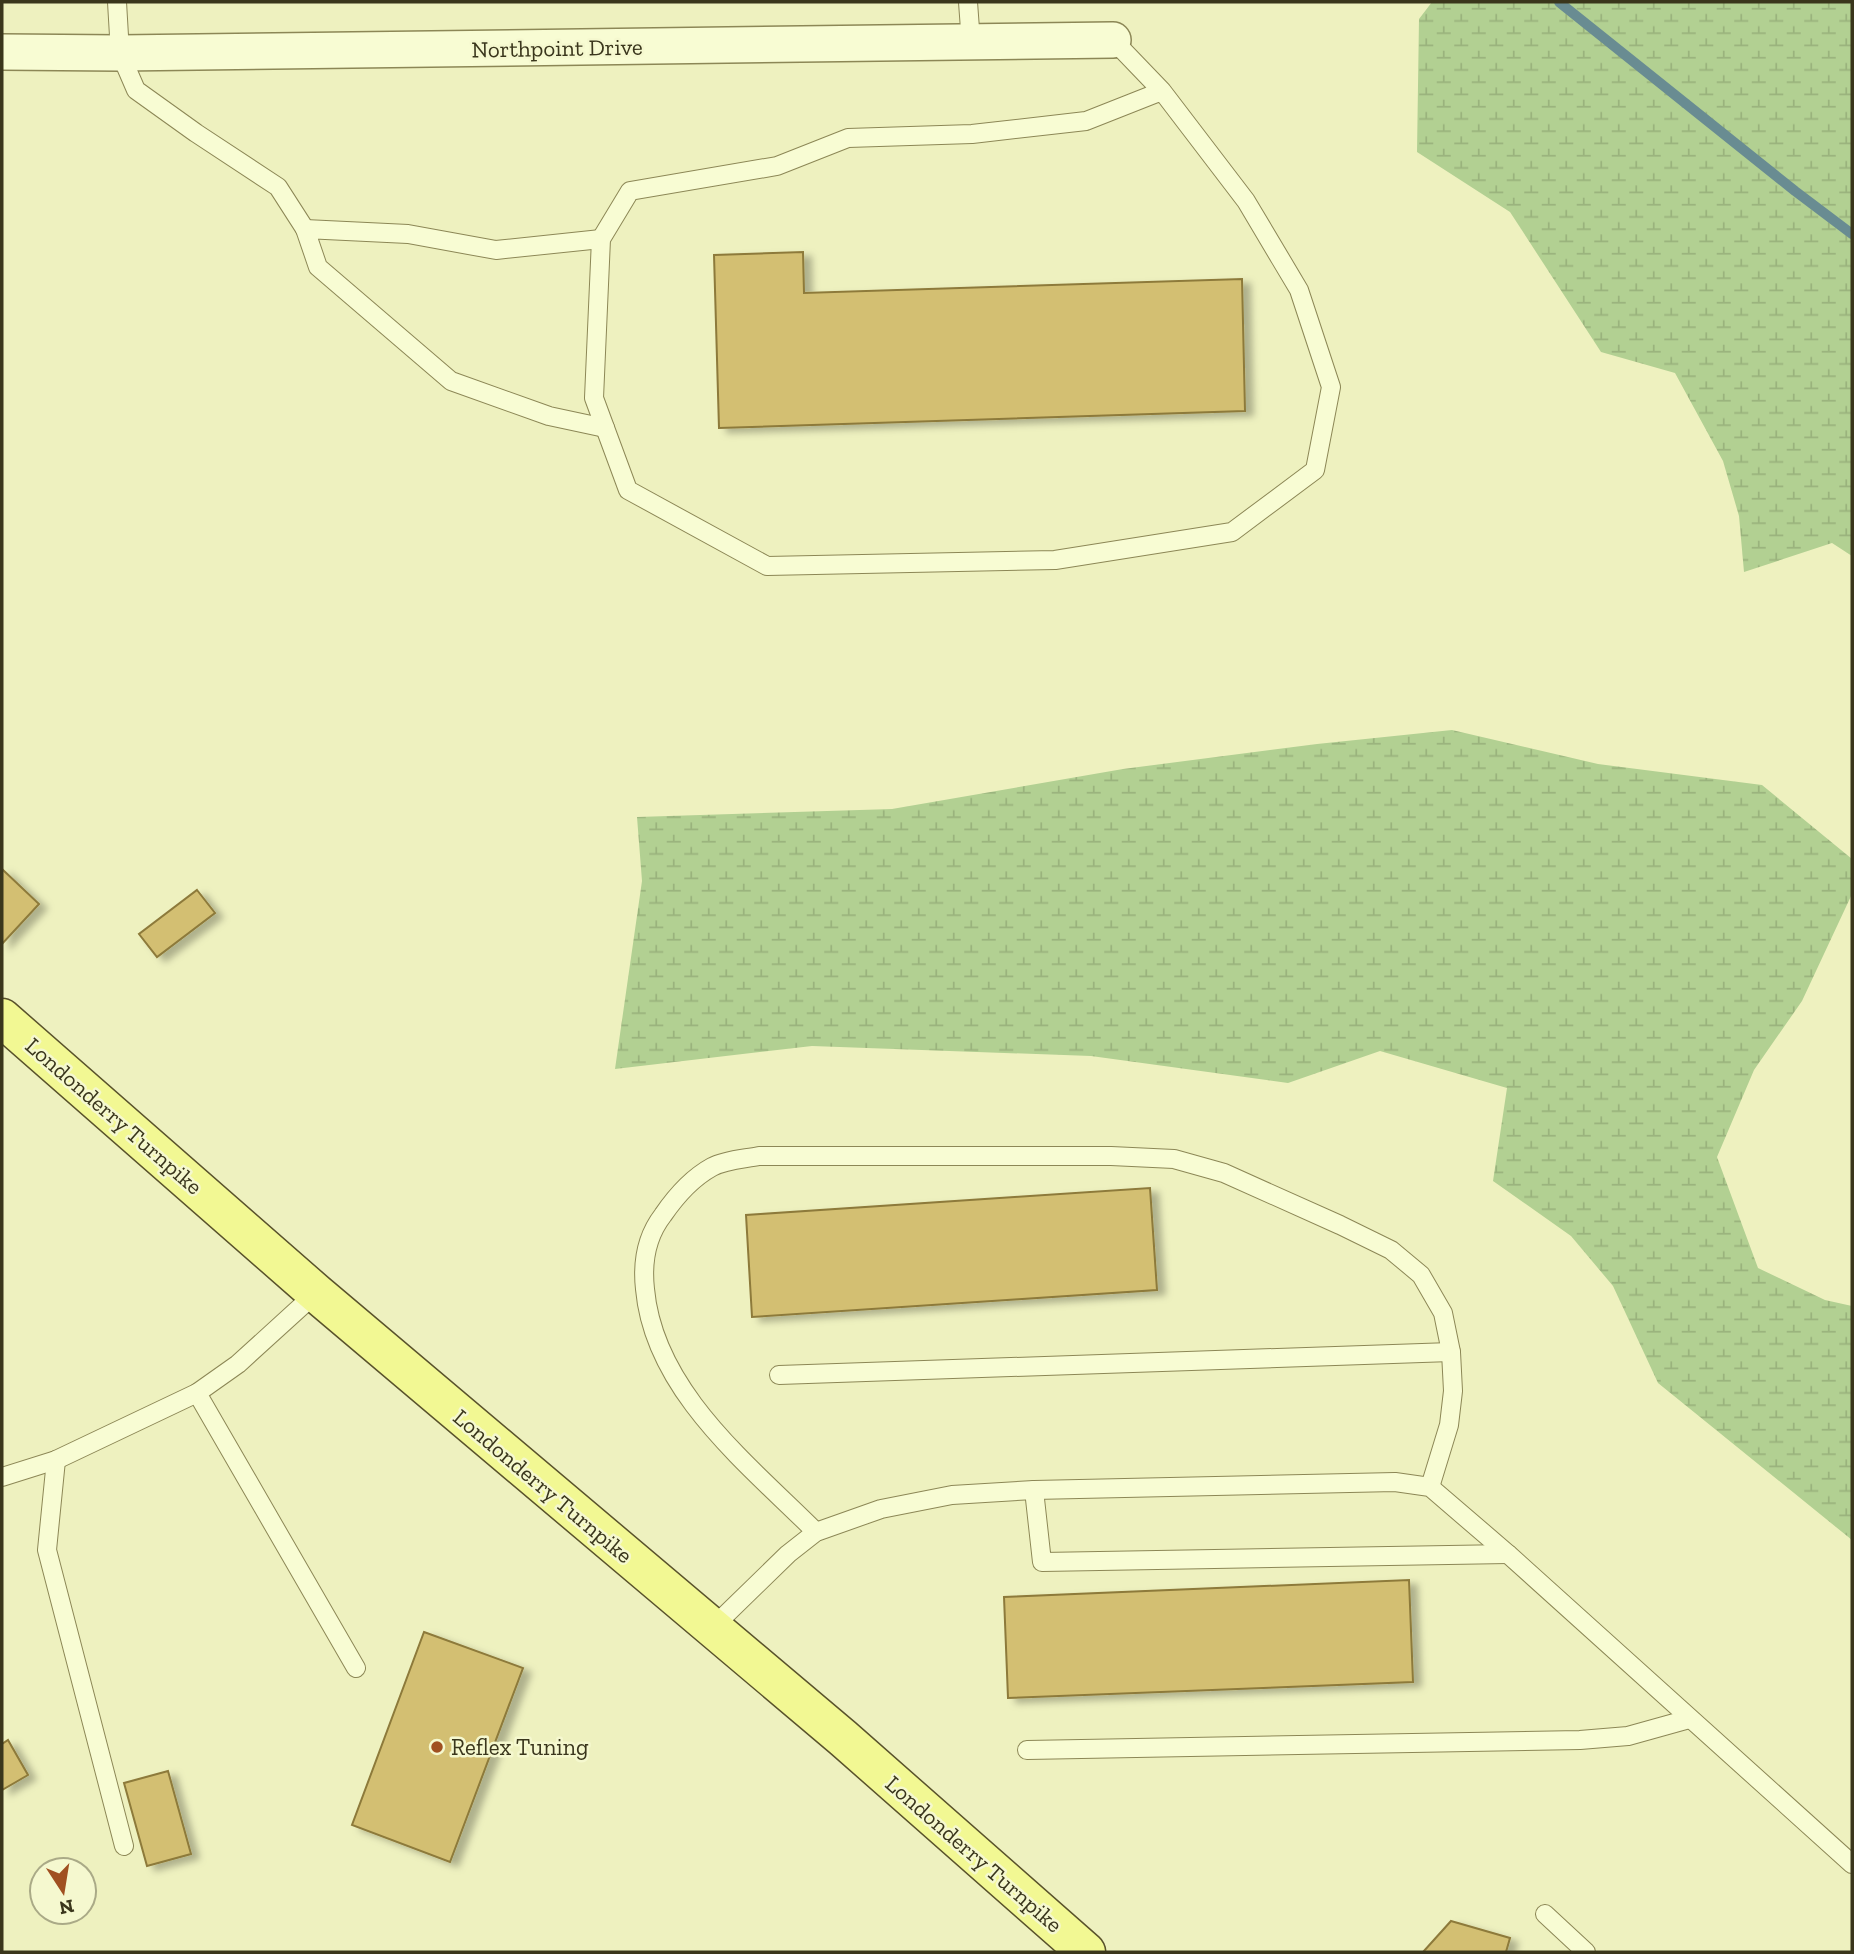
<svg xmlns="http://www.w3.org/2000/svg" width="1854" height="1954" font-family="'Zilla Slab',serif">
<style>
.wetland{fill:url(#wetland-marsh)}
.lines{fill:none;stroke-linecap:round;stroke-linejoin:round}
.stream{stroke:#698c92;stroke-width:10}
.building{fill:#d3bf72;stroke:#8d7a3a;stroke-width:2;filter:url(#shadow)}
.service-casing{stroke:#8c8756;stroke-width:20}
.minor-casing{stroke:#8c8756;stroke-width:38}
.primary-casing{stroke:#59522b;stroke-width:41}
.service{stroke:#f8fcd3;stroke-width:18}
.minor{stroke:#f8fcd3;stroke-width:35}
.primary{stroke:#f2f893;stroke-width:38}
.poi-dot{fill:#a05021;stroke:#f5f8cf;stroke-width:2.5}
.labels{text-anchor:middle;stroke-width:5;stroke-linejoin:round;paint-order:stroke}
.street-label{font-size:23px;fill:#3a361c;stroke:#f5f8cf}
.poi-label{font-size:23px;fill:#3a361c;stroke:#f5f8cf;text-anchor:start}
</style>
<defs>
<pattern id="wetland-marsh" width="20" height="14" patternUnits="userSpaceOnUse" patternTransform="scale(1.75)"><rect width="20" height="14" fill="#b2d092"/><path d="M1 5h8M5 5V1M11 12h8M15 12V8" fill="none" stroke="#9ab37d"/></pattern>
<filter id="shadow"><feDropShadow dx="8" dy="4.5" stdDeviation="3.5" flood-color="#0004"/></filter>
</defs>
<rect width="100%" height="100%" fill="#eef1bf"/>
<g class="wetland">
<path d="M1432,2H1852V556L1832,543L1744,572L1739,516L1723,461L1675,373L1601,352L1510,212L1417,152L1419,19Z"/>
<path d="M1452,730L1598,764L1762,785L1852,859V894L1802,1001L1754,1070L1717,1157L1758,1268L1825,1300L1852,1306V1540L1658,1383L1613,1286L1571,1236L1493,1181L1507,1088L1380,1051L1288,1083L1091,1056L812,1046L615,1069L642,881L637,817L892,809L1123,769L1317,744Z"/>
</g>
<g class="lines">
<path class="stream" d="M1559,2L1795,191L1852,234"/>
</g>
<g class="building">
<path d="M803,252L804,293L1242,279L1245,411L719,428L714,255Z"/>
<path d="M2,869L39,904L2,944Z"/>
<path d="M197,890L215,913L157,957L139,934Z"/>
<path d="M1150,1188L1157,1290L752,1317L746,1215Z"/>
<path d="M1409,1580L1413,1682L1008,1698L1004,1597Z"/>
<path d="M424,1632L523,1668L450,1862L352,1825Z"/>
<path d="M8,1740L28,1775L2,1790V1744Z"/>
<path d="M168,1771L191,1854L147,1866L124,1783Z"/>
<path d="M1451,1921L1510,1938L1506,1952H1423Z"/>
</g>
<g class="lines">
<defs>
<g id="service">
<path d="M117,2L120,53L136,90L196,133L278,187L305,229"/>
<path d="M968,2L971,43"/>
<path d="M1113,40L1162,91L1246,201L1299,290L1331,387L1315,470L1232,532L1055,560L767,566L628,490L594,398L601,239L630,191L777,166L848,138L972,134L1086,121L1162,91"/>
<path d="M601,239L496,250L408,234L305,229L318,267L451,381L549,416L605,428"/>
<path d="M779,1375L1451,1352"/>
<path d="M197,1393L356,1668"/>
<path d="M56,1460L47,1550L124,1846"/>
<path d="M2,1477L56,1460L197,1393L238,1364L316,1293"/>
<path d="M1034,1490L1042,1562L1508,1554"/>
<path d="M816,1532C748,1464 654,1391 645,1289C642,1262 646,1237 663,1215C676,1196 692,1178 712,1167C725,1160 744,1159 759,1156H1111L1174,1159L1224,1173L1340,1225L1391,1250L1421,1275L1443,1313L1451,1352L1453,1391L1449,1425L1430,1487"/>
<path d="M712,1628L788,1554L816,1532L881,1509L952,1495L1034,1490L1395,1482L1430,1487L1508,1554L1852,1864"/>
<path d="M1027,1750L1580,1740L1628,1736L1689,1719"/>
<path d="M1545,1914L1586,1952"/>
</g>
<path id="minor" d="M2,52L120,53L1113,40"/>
<path id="primary" d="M2,1018L316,1293L843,1738L1086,1952"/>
</defs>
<use href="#service" class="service-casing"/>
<use href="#minor" class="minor-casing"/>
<use href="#primary" class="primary-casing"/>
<use href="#service" class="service"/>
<use href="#minor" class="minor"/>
<use href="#primary" class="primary"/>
</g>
<circle class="poi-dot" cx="437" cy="1747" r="7"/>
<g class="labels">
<g class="street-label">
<text transform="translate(557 48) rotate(-1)" y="8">Northpoint Drive</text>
<text transform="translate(114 1116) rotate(41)" y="8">Londonderry Turnpike</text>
<text transform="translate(543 1486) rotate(40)" y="8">Londonderry Turnpike</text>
<text transform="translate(974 1854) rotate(41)" y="8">Londonderry Turnpike</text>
</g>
<g class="poi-label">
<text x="451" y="1755">Reflex Tuning</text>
</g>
</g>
<rect width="1854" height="1954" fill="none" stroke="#3a361c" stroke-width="7"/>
<g transform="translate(63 1891) rotate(168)"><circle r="33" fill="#f5f8cf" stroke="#aaaa87" stroke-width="2"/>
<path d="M0-5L12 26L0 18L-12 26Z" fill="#a05021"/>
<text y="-10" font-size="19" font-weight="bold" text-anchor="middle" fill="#3a361c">N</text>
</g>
</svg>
